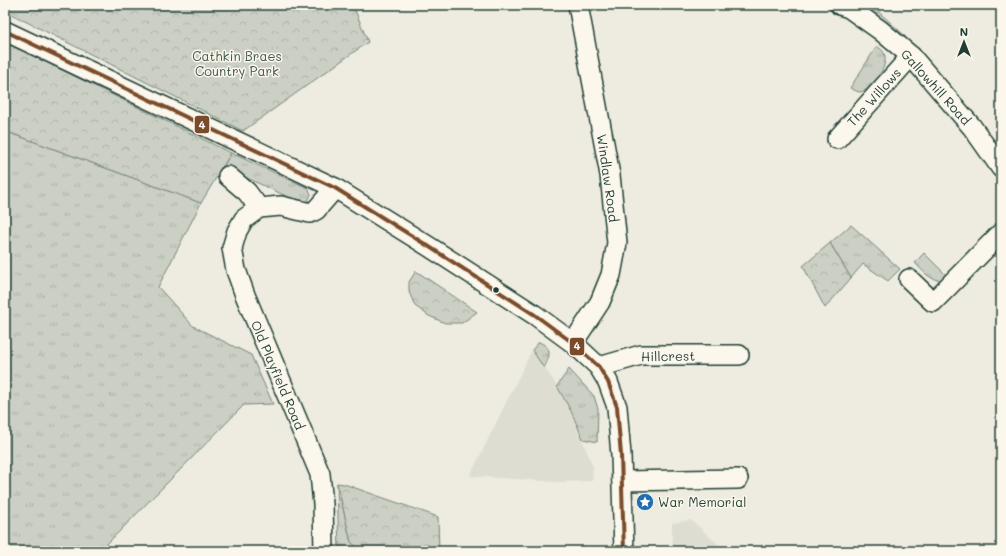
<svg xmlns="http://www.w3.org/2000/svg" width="1006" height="556" font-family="Mali,sans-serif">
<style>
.built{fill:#ddddd2}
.grass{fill:url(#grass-tufts);stroke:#75867c}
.forest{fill:url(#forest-crowns);stroke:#75867c}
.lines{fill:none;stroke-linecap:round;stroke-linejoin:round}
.minor-casing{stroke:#1f3d34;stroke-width:22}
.minor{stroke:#fbf7ec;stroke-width:19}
.bus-1-casing{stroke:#fbf7ec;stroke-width:7}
.bus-1{stroke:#7a4b2a;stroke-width:4}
.bus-dot{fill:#1f3d34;stroke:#fbf7ec;stroke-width:1.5}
.labels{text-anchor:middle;stroke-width:3;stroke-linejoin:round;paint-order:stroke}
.park-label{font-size:13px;fill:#415a51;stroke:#fbf7ec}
.street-label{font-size:13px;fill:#1f3d34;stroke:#fbf7ec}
.poi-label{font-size:13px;fill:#1f3d34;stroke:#fbf7ec;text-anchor:start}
.line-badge{stroke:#fbf7ec;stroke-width:1.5}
.badge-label{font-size:11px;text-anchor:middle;font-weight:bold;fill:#fff}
</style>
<defs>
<pattern id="grass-tufts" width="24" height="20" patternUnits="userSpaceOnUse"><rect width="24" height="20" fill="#cbcfc4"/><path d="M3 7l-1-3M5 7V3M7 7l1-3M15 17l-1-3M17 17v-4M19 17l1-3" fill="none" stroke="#aeb3a9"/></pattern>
<pattern id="forest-crowns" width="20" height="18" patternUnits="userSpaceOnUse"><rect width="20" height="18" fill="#cbcfc4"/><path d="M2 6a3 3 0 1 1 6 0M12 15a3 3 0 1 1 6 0" fill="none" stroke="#aeb3a9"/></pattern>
</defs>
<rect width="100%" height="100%" fill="#eeece1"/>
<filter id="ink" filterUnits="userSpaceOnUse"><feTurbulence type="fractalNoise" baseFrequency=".025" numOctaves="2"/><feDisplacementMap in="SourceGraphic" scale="8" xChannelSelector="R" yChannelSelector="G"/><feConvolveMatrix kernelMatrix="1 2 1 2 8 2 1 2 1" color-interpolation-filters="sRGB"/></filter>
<g filter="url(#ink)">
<g class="built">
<path d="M532,350L557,386L571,411L593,467L592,481L557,482L470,476Z"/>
<path d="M691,520L726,551H672V523Z"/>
</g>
<g class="grass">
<path d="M877,46C879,48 883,50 884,53C890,64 872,92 859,92C856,91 852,89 850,88Z"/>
<path d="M5,131L201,203L158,287L193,326L251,355L273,404L244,405L100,551H5Z"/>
<path d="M231,153L308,188L311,194L308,201L301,203L223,167Z"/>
<path d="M851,225L900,269L888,281L863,264L851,278L830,243Z"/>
<path d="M924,253L946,275L942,280C930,281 923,271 915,263Z"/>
<path d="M539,342C553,348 550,356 544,368L532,350Z"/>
<path d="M569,369L594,396L598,409L597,442L583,439L571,411L557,386Z"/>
<path d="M337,483L351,542L361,551H339Z"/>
</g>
<g class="forest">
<path d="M5,5H353L368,42L243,131L5,11Z"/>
<path d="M857,5H870L872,6L903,34L913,47Z"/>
<path d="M5,42L231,153L201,203L5,131Z"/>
<path d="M830,243L851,278L825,308L803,266Z"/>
<path d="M416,271L477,312L462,323H445L429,316L415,306L409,292V282Z"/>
<path d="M337,483L344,484L438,517L439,551H361L351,542Z"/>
</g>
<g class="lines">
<defs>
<g id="minor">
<path d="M840,5L849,8L880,30L911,56L972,127L1001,168"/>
<path d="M5,31L335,188L428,246L535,315L573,343L599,367L608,382L617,407L621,455L624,551"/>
<path d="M837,139L911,56"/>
<path d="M228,176L247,192L259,208"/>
<path d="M909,279L933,302L1001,233"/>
<path d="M573,343L600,302L611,275L617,243L610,175L578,5"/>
<path d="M599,367L641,355H739"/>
<path d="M622,481L738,479"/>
<path d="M324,551L323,504L320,474L245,295L236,270L232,248L237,231L244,219L259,208L281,206L310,213L316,210L335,188"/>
</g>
</defs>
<use href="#minor" class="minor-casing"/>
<use href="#minor" class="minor"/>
<defs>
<path id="bus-1" d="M5,31L335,188L428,246L535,315L573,343L599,367L608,382L617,407L621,455L624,551"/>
</defs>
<use href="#bus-1" class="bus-1-casing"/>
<use href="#bus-1" class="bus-1"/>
</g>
</g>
<defs>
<symbol id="sight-disc" viewBox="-11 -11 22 22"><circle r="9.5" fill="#1f6fb2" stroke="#fbf7ec"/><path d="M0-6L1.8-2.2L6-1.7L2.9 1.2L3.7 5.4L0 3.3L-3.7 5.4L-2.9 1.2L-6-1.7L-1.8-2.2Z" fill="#fff"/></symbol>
</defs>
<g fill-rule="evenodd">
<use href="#sight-disc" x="635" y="492" width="20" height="20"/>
</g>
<circle class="bus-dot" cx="496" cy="290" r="3.5"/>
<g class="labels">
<g class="park-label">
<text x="237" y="61">Cathkin Braes<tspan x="237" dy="15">Country Park</tspan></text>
</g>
<g class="street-label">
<text transform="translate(936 87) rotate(48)" y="5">Gallowhill Road</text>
<text transform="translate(874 97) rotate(-48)" y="5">The Willows</text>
<text transform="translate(608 178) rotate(82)" y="5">Windlaw Road</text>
<text transform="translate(668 356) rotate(-1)" y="5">Hillcrest</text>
<text transform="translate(278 375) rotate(67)" y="5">Old Playfield Road</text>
</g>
<g class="poi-label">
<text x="658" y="507">War Memorial</text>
</g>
</g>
<g class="line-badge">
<rect x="194" y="115" width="16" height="19" rx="4" fill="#7a4b2a"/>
<rect x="569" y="337" width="16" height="19" rx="4" fill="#7a4b2a"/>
</g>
<g class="badge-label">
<text x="202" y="129">4</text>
<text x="577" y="350">4</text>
</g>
<rect width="1006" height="556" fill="none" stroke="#fbf7ec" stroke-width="20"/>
<rect x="10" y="10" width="986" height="536" fill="none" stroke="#1f3d34" stroke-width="1.5" filter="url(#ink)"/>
<g transform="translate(964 42)" stroke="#fbf7ec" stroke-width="3" paint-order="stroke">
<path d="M0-3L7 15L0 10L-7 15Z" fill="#1f3d34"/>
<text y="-6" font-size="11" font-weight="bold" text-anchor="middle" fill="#1f3d34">N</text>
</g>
</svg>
